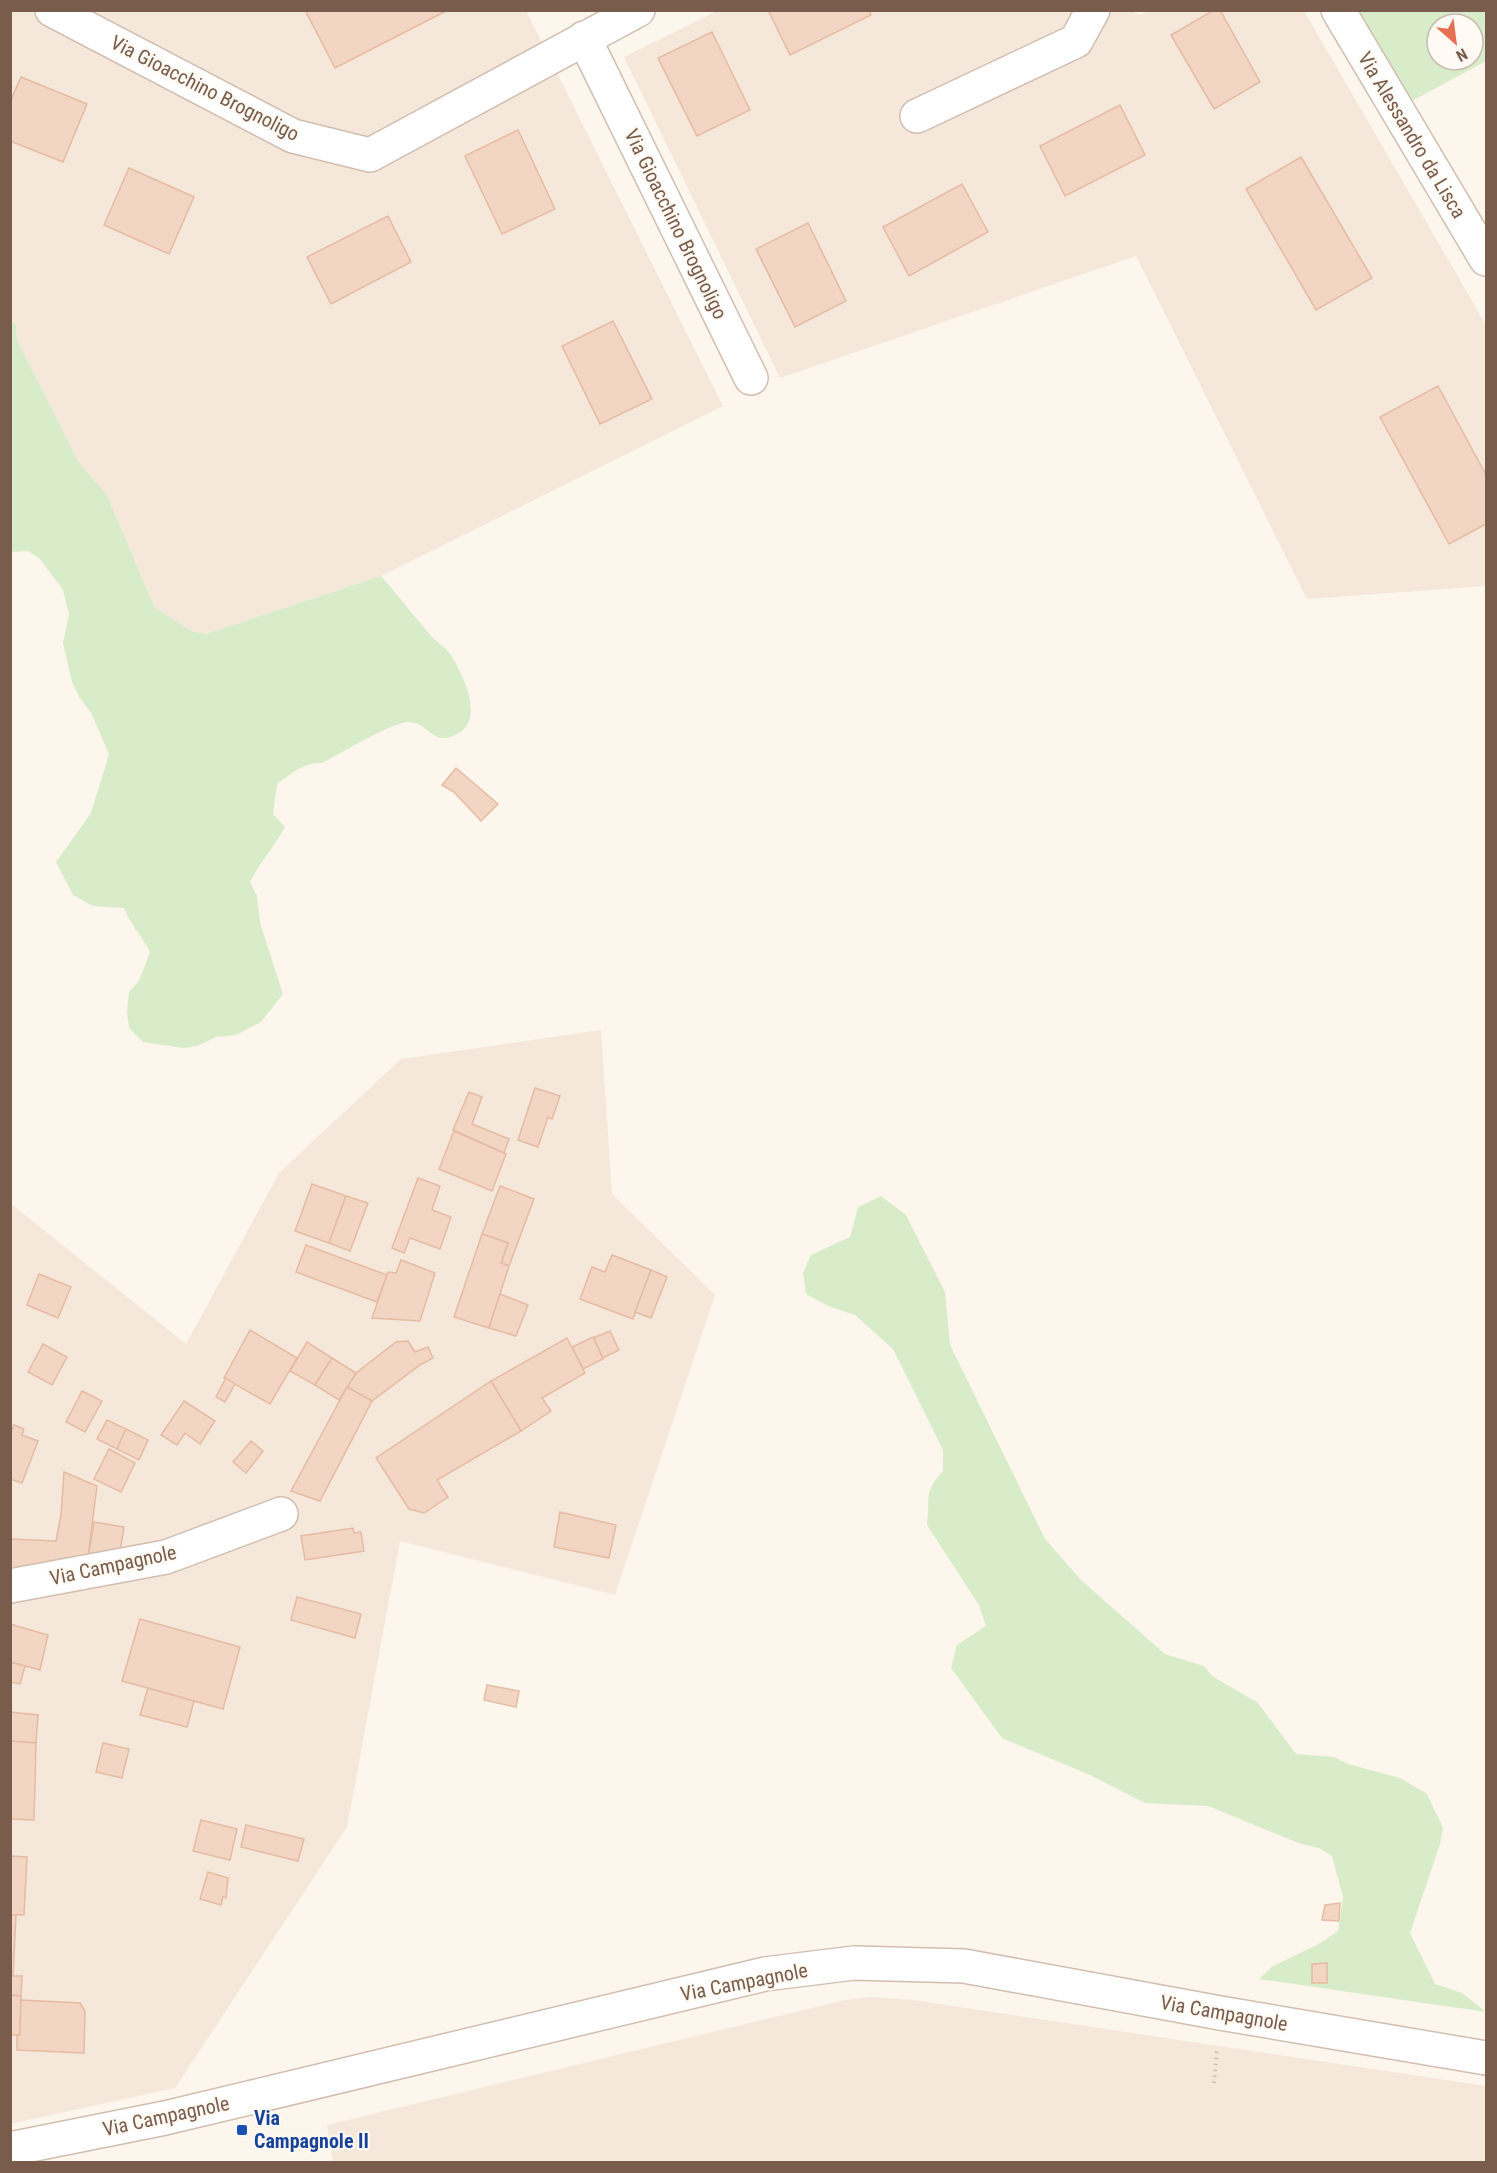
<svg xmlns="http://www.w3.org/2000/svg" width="1497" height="2173" font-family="'Roboto Condensed',sans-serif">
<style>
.residential{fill:#f5e8da}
.green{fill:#d8ecc9;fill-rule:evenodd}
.building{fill:#f3d5c3;stroke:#e6bba3;stroke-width:1.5}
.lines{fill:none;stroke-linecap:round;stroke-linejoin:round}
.minor-casing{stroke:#d1beb0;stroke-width:36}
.path{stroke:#d9b8a5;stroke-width:4;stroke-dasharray:1.5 4.5;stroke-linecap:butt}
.minor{stroke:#fff;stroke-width:33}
.transit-dot{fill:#1a4fb4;stroke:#fffaf3;stroke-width:2}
.labels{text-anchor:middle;stroke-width:4.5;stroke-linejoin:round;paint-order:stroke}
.street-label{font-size:20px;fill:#7a5c4d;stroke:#fffaf3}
.transit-label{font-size:20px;font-weight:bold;fill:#164399;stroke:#fffaf3;text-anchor:start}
</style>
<rect width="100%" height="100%" fill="#fdf6ec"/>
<g class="residential">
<path d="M1127,10L1141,15L1149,10L1304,11L1486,325V586L1307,599L1136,256L780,378L624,57L717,11Z"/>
<path d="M11,11H526L723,406L381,576L206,634L192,631L155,608L106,493L79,463L17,340L16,325L11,318Z"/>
<path d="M601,1030L612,1194L715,1295L615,1595L400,1541L347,1827L175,2088L10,2124V1203L186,1344L279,1173L401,1059Z"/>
<path d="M869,1997L913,2000L1486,2086V2162H333L327,2125L845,2000Z"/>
</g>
<g class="green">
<path d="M1358,11H1486V61L1410,102ZM1437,24H1473V60H1437Z"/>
<path d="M10,319L16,325L17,340L79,463L106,493L155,608L192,631L206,634L381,576C398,596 414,616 431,636C438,643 445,647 451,655C465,678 488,726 450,737C432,743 426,722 409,722C391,722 341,754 322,763C304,762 292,773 277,784L273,814L285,827C274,847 260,862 250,882L257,896L260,923L283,994L261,1022L236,1035L216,1037L197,1046L184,1048L143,1042L129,1028L127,1012L129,992L139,981L150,952C142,936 130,924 124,908L93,906L73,895L56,862L91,813L109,754L91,713L80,698L72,682L63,643L69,614L63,590L40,559L28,551L11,552Z"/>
<path d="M881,1196L906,1215L945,1292L950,1345L1045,1539L1081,1580L1165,1654L1204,1666L1212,1676L1258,1703L1296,1754L1334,1757L1348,1764L1400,1778L1427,1794L1443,1828L1440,1844L1410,1933L1435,1984L1462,1993L1486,2012L1259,1979L1273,1966L1317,1945L1338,1931L1343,1897L1332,1856L1319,1848L1301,1844L1208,1806L1145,1803L1090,1775L1002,1738L951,1668L957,1645L986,1626L979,1605L927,1525C931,1497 922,1494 943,1471V1450L893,1349L855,1315L828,1306L806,1294L803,1273L811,1255L850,1237L858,1207Z"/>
</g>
<g class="building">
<path d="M305,10H448L335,68Z"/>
<path d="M768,10H869L871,15L790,55Z"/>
<path d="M1214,10H1220L1260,82L1214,109L1171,35Z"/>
<path d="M712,32L750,110L697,136L658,58Z"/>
<path d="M21,77L87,104L63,162L10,141V102Z"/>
<path d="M1120,105L1145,155L1065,196L1040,146Z"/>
<path d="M518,130L555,209L502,234L465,156Z"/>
<path d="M1301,157L1372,278L1316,310L1246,189Z"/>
<path d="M129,168L194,197L169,254L104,225Z"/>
<path d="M962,184L988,232L909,276L883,227Z"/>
<path d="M388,216L411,262L331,304L307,257Z"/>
<path d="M808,223L846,301L795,327L756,249Z"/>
<path d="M613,321L652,399L600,424L562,346Z"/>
<path d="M1438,386L1486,475V524L1449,544L1380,417Z"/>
<path d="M456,768L498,804L481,821L454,792L442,785Z"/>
<path d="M535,1088L560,1096L552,1119L548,1117L538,1147L518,1140Z"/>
<path d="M469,1092L482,1097L472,1124L509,1139L504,1153L453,1130Z"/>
<path d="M454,1131L506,1154L492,1191L439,1169Z"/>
<path d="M418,1178L440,1186L432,1210L451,1217L440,1249L410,1238L404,1253L392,1248Z"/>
<path d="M312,1184L346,1196L329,1243L295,1231Z"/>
<path d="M500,1186L534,1199L509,1266L501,1263L508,1243L482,1234Z"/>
<path d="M346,1196L368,1203L350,1251L329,1243Z"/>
<path d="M482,1234L508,1243L501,1263L509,1266L489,1328L454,1317Z"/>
<path d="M306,1245L387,1275L377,1302L296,1272Z"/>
<path d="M612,1255L651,1270L633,1319L580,1299L592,1267L605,1272Z"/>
<path d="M401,1260L435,1273L420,1321L372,1318L388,1272L396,1273Z"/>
<path d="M651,1270L667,1277L651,1318L635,1312Z"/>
<path d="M39,1274L71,1287L58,1318L27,1305Z"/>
<path d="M500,1294L528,1305L516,1336L489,1328Z"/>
<path d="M250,1330L297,1358L270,1404L224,1378Z"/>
<path d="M610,1331L619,1350L603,1358L593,1338Z"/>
<path d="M593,1337L603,1359L583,1369L572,1347Z"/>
<path d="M567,1338L585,1373L542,1398L551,1411L521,1431L491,1381Z"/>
<path d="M408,1341L415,1352L428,1347L433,1358L420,1365L372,1401L347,1387L356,1373L396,1342Z"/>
<path d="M307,1342L332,1358L315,1385L290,1371Z"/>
<path d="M43,1344L67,1357L52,1385L28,1372Z"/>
<path d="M332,1358L356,1373L339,1400L315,1385Z"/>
<path d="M226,1378L235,1384L225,1402L216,1397Z"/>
<path d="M491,1381L521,1431L437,1480L448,1497L424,1513L409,1509L376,1458Z"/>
<path d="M347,1387L372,1401L320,1501L291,1491Z"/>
<path d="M82,1391L102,1401L85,1432L66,1422Z"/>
<path d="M184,1401L215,1421L200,1444L185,1433L177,1445L161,1435Z"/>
<path d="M107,1420L126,1429L117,1449L97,1439Z"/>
<path d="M14,1425L24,1429L22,1435L38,1441L22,1483L10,1479V1435Z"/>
<path d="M126,1429L148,1440L139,1460L117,1449Z"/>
<path d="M251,1441L263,1451L246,1473L233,1462Z"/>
<path d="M109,1449L135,1463L121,1492L94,1479Z"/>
<path d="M64,1472L97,1486L87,1565L10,1575V1539L56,1541L61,1515Z"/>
<path d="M560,1512L616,1525L609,1558L554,1547Z"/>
<path d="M94,1522L124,1527L119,1558L88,1559Z"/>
<path d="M353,1528L354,1533L361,1532L364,1551L305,1560L301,1536Z"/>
<path d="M297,1597L361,1614L355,1638L291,1620Z"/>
<path d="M140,1619L240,1647L223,1709L122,1681Z"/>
<path d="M10,1624L48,1635L40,1670L10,1662Z"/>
<path d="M10,1662L25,1666L20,1684L10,1682Z"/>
<path d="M487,1685L519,1691L516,1707L484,1700Z"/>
<path d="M148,1688L194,1701L187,1727L140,1715Z"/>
<path d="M10,1712L38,1715L36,1743L10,1741Z"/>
<path d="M10,1741L36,1743L34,1820L10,1819Z"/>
<path d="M103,1743L129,1749L122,1778L96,1772Z"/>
<path d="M201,1820L237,1829L230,1860L193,1851Z"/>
<path d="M246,1825L304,1839L298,1861L241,1847Z"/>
<path d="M10,1856L27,1857L24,1915H10Z"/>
<path d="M208,1872L228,1878L226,1898L223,1897L221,1905L200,1899Z"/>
<path d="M1340,1903L1339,1921L1322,1920L1325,1905Z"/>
<path d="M10,1915H16L13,1976H22L21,1996L10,1995Z"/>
<path d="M1327,1963V1983H1312V1964Z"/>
<path d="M10,1995L21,1996L20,2035H10Z"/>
<path d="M21,2000L80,2003L85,2011L84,2053L17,2050V2035H20Z"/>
</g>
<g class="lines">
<defs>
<g id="minor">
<path d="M52,10L293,136L370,155L638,10"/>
<path d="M1338,10L1486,259"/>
<path d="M584,38L751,378"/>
<path d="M917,116L1076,41L1093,10"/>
<path d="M10,1586L166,1557L281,1514"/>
<path d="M10,2149L165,2118L765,1974L854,1963L964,1966L1220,2013L1486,2058"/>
</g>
</defs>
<use href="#minor" class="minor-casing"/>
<path class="path" d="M1214,2083L1217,2049"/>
<use href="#minor" class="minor"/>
</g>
<rect class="transit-dot" x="236" y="2124" width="12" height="12" rx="3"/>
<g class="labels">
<g class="street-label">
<text transform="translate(205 88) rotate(27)" y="7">Via Gioacchino Brognoligo</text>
<text transform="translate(1412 135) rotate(59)" y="7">Via Alessandro da Lisca</text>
<text transform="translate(676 224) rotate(64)" y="7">Via Gioacchino Brognoligo</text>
<text transform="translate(113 1565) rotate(-12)" y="7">Via Campagnole</text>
<text transform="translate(744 1982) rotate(-11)" y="7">Via Campagnole</text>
<text transform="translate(1224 2013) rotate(10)" y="7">Via Campagnole</text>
<text transform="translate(166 2116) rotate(-12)" y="7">Via Campagnole</text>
</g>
<g class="transit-label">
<text x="254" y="2125">Via<tspan x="254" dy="23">Campagnole II</tspan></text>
</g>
</g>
<rect width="1497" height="2173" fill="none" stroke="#7a5c4d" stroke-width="24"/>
<g transform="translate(1455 42) rotate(152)"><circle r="28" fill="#fffaf3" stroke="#cabbb1" stroke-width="1.5"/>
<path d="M0-4.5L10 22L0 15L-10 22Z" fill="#e76f51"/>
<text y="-9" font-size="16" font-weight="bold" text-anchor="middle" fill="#7a5c4d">N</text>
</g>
</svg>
